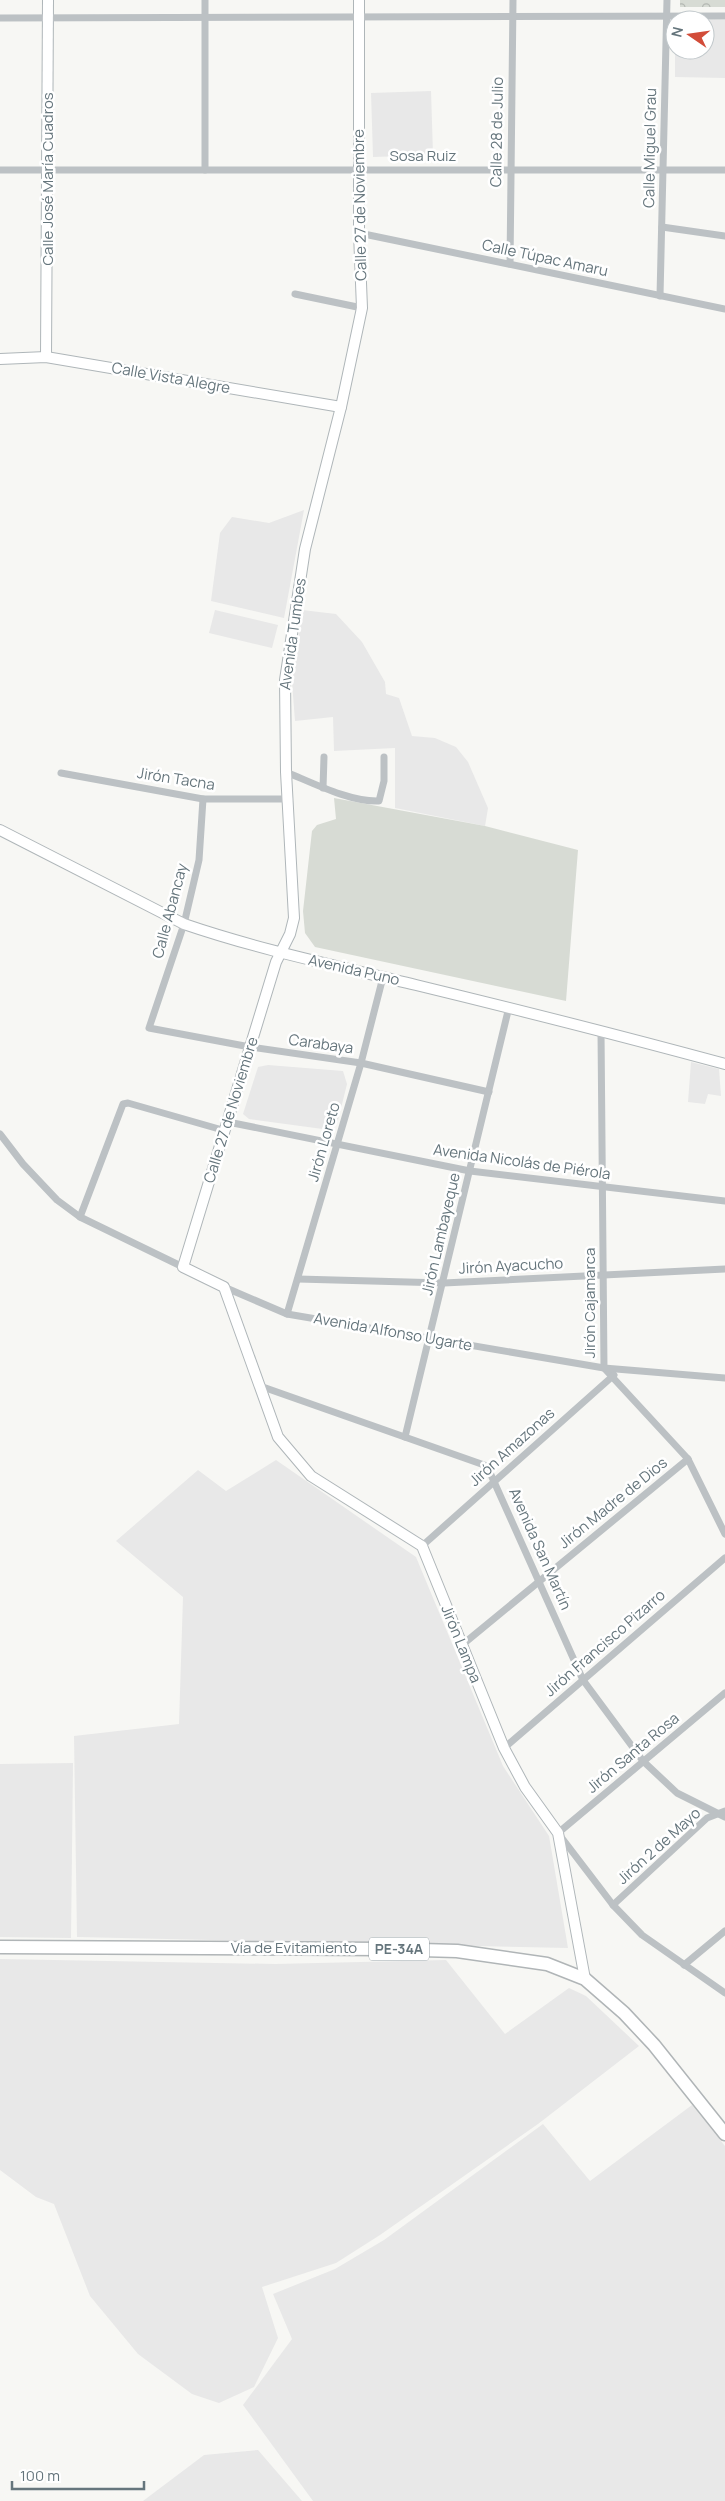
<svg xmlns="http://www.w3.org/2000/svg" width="725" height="2501" font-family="Manrope,sans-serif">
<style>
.built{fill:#e8e8e8}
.forest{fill:url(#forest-crowns)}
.pitch{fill:#d7dbd4}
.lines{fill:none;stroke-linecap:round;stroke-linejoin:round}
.secondary-casing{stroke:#afb6b9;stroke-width:12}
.highway-casing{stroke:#b0b5b7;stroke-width:15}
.street{stroke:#bcc1c4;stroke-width:7}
.secondary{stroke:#fff;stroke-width:10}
.highway{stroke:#fff;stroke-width:12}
.labels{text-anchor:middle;stroke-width:5;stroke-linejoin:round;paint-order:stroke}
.shield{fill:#fff;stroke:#939ea3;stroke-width:1}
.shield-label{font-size:14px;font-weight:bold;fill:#65757c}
.street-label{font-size:15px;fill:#65757c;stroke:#fff}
</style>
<defs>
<pattern id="forest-crowns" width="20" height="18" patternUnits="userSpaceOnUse" patternTransform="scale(1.25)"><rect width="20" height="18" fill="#d7dbd4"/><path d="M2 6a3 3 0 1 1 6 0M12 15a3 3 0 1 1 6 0" fill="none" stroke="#b2b6b1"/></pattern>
</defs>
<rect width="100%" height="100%" fill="#f7f7f4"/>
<g class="built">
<path d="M675,19L725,20V78L675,77V45V50H705V20Z"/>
<path d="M431,91L433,155L373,157L371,93Z"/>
<path d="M304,510L284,618L211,601L220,533L232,517L269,523Z"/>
<path d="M215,610L278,625L272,648L209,633Z"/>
<path d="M302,610L336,614L362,642L385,682L386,694L399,698L412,736L435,738L456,747L468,762L488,808L485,826L395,808V748L334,751L333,717L295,721L292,682Z"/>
<path d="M691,1062L719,1069L721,1096L708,1094L705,1104L688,1102Z"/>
<path d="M268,1065L343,1071L347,1084L337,1124L330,1130L249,1119L243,1114L258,1067Z"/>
<path d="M276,1460L416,1557L503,1766L549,1836L568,1948L77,1937L74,1736L179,1724L183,1597L116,1541L198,1470L226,1491Z"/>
<path d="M73,1763L71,1938L0,1937V1764Z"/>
<path d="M0,1959L275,1964L446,1960L505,2034L569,1988L586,1996L639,2046L538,2124L380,2235L336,2263L262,2287L278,2338L254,2387L219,2403L192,2394L138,2354L90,2296L54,2204L36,2197L0,2170Z"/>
<path d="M692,2105L725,2146V2501H313L243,2405L292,2339L273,2294L335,2269L384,2240L543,2124L590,2181Z"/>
<path d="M258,2450L302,2501H143L204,2455Z"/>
</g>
<rect class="forest" x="680" y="0" width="45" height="7"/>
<path class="pitch" d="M334,798L485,826L578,850L566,1001L315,947L305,933L303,911L312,831L317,825L336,819Z"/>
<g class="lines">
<defs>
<g id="secondary">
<path d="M359,0V233L362,308L341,407L305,549L285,680L286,772L294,918L290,934L276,962L183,1267L224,1287L278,1437L311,1476L422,1546L504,1748L525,1787L558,1833L585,1979"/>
<path d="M46,357L48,0"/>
<path d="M0,359L46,357L341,407"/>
<path d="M0,830L184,924C260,950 338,966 416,985C519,1010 622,1036 725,1064"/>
</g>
<path id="highway" d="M0,1947L384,1949L457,1951L547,1964L585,1979L624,2013L654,2045L725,2134"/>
</defs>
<use href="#secondary" class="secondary-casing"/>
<use href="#highway" class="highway-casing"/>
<g class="street">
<path d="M205,0V170"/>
<path d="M0,18L725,16"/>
<path d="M0,170H725"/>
<path d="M662,227L725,236"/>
<path d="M359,233L725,309"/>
<path d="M510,264L513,0"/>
<path d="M295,294L362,308"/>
<path d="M660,296L667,0"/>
<path d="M286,772C313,783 350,802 379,801L384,781V757"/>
<path d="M61,773L203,799H289"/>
<path d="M323,788L324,757"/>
<path d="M203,799L199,860L184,924L149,1028L250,1047L361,1063L489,1092"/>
<path d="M601,1031L604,1368L688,1459L725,1534"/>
<path d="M228,1122L470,1171L725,1201"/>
<path d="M0,1134L23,1164L57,1200L80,1217L183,1267"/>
<path d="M80,1217L123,1104L128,1103L226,1131"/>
<path d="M298,1279L444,1283L725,1269"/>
<path d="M224,1287L287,1314L604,1368L725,1378"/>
<path d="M287,1314L361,1063L383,977"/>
<path d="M260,1386L487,1466L583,1680L643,1761L677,1793L725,1817"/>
<path d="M405,1437L509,1007"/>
<path d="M422,1546L614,1375"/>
<path d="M462,1645L688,1459"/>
<path d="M725,1693L558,1833L613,1905L642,1935L725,1993"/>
<path d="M504,1748L725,1558"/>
<path d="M613,1905L707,1818L725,1811"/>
<path d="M684,1965L725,1931"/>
</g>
<use href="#secondary" class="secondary"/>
<use href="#highway" class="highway"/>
</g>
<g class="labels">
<rect class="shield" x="369" y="1937.5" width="60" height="23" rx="4"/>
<g class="shield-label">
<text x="399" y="1954">PE-34A</text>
</g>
<g class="street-label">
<text transform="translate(497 132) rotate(-89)" y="5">Calle 28 de Julio</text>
<text transform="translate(650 148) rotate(-89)" y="5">Calle Miguel Grau</text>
<text x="423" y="161">Sosa Ruiz</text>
<text transform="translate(48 179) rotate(-90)" y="5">Calle José María Cuadros</text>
<text transform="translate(360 205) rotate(-91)" y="5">Calle 27 de Noviembre</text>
<text transform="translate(545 258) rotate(12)" y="5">Calle Túpac Amaru</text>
<text transform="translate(171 378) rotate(10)" y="5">Calle Vista Alegre</text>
<text transform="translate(293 634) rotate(-82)" y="5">Avenida Tumbes</text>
<text transform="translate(176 779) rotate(9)" y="5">Jirón Tacna</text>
<text transform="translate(170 911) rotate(-75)" y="5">Calle Abancay</text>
<text transform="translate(354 970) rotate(13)" y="5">Avenida Puno</text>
<text transform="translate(321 1044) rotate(8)" y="5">Carabaya</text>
<text transform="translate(231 1110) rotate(-73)" y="5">Calle 27 de Noviembre</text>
<text transform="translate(324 1142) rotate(-74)" y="5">Jirón Loreto</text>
<text transform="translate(522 1162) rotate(8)" y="5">Avenida Nicolás de Piérola</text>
<text transform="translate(441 1234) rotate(-77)" y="5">Jirón Lambayeque</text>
<text transform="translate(511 1266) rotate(-3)" y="5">Jirón Ayacucho</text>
<text transform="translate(590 1303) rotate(-90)" y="5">Jirón Cajamarca</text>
<text transform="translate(393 1332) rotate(10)" y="5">Avenida Alfonso Ugarte</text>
<text transform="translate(512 1447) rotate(-42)" y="5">Jirón Amazonas</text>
<text transform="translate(613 1503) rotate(-39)" y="5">Jirón Madre de Dios</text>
<text transform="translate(540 1549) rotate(66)" y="5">Avenida San Martín</text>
<text transform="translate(605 1643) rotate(-41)" y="5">Jirón Francisco Pizarro</text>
<text transform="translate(461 1644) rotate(68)" y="5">Jirón Lampa</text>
<text transform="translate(633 1753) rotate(-40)" y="5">Jirón Santa Rosa</text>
<text transform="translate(659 1846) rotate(-42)" y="5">Jirón 2 de Mayo</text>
<text x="294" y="1953">Vía de Evitamiento</text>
</g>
</g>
<g transform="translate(690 35) rotate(283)"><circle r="24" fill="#ffffff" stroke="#c1c8cb"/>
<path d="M0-4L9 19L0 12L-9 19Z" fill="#d24c39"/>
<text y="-8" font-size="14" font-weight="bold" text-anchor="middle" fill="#65757c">N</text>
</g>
<path d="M12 2481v8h132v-8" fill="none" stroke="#65757c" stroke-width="2.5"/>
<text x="20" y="2481" font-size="15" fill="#65757c" stroke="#ffffff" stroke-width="4" paint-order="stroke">100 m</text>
</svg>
